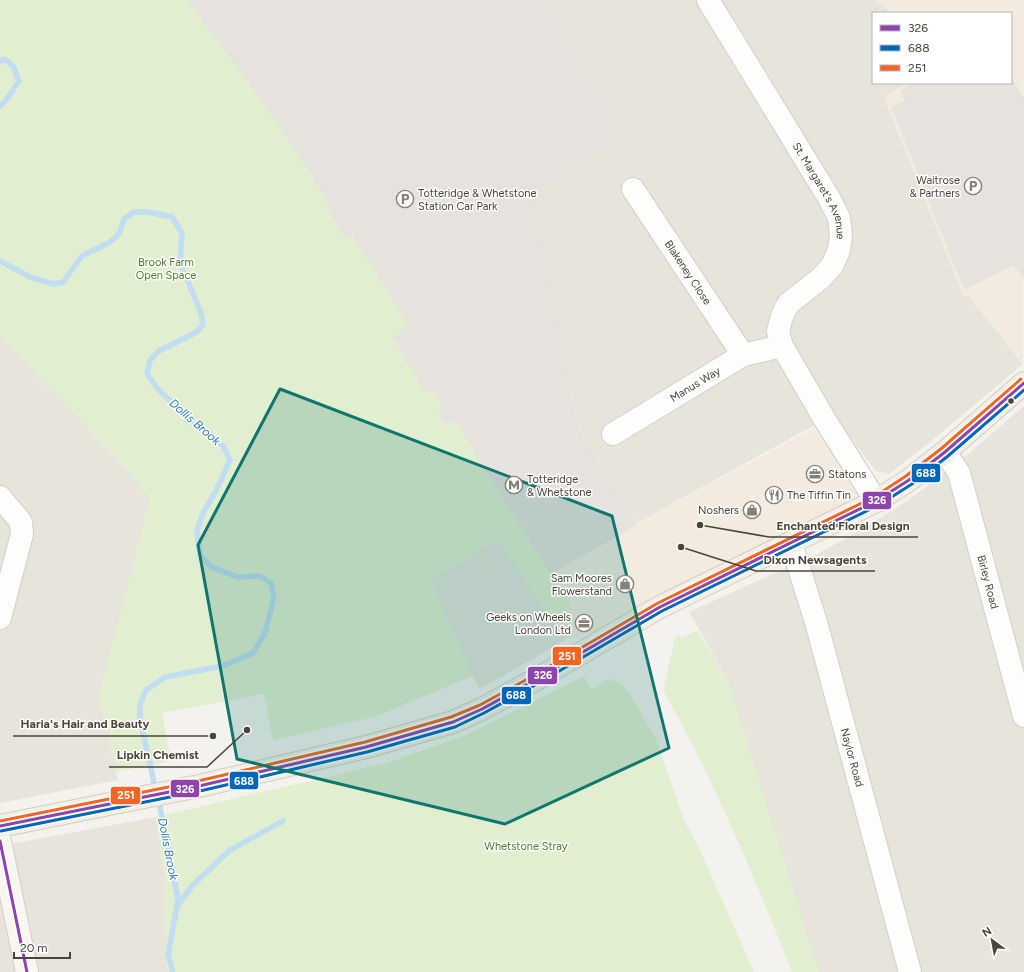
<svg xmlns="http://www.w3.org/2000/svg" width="1024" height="972" font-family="Figtree,sans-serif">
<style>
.residential{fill:#e7e4dc}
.commercial{fill:#f3ebdf}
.industrial{fill:#e6e2de}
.green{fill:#e1eecf}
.parking{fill:#e6e3df}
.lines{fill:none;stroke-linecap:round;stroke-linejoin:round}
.stream{stroke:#c0ddf1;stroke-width:5.5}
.street-casing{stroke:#d2d0cb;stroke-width:24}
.secondary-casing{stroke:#d3cfc5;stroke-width:24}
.primary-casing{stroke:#d6cebb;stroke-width:24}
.street{stroke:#fdfdfc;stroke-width:22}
.secondary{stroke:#f7f6f1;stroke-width:22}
.primary{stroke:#f2efe6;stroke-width:22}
.bus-1-casing{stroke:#fff;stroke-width:6}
.bus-2-casing{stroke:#fff;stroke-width:6}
.bus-3-casing{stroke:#fff;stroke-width:6}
.bus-1{stroke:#8e44ad;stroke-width:3}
.bus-2{stroke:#0065bd;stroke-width:3}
.bus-3{stroke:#f26522;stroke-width:3}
.marked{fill:#0f766e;fill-opacity:0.2;stroke:#0f766e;stroke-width:3;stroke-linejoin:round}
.bus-dot{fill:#4b4439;stroke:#fff;stroke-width:1.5}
.labels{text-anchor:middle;stroke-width:3;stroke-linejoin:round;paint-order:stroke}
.poi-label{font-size:11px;fill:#4b4439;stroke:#fff;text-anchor:end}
.street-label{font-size:11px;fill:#4b4439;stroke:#fff}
.park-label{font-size:11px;fill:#4a7f2a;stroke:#fff}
.water-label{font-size:12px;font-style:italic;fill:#2e7ab2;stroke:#fff}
.leader{fill:none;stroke:#4b4439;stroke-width:1.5}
.callout-dot{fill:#4b4439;stroke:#fff;stroke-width:1.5}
.callout-label{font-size:12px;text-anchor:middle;font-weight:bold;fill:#4b4439;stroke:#fff;stroke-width:3;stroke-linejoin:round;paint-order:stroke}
.line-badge{stroke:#fff;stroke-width:1.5}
.badge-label{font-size:11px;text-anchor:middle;font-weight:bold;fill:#fff}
</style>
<rect width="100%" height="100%" fill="#f4f2ee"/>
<g class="residential">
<path d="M544,0H876L891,13H873V83H906L887,96L964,298L968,295L1023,364L930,442L889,474L876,471L833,415L635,524L577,423L531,198Z"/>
<path d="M0,334L151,497L99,697L118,780L0,803Z"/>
<path d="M1024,406V972H814L728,681L689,612L815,555L854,534L909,500L968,454Z"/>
<path d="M500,539L529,586L567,639L480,689L472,676L430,579Z"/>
<path d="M156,817L165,881V946L168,972H0V846Z"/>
</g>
<g class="commercial">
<path d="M876,0H1024L1023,364L969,295L964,298L885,101L887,96L906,83H1011V13H891Z"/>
<path d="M815,428L876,501L636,621L567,639L529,586L636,526L635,524Z"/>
</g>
<path class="industrial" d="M181,0H544L626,134L533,197L577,424L636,526L529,586Z"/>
<g class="green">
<path d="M0,0H187L246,79L289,140L323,193L333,219L345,238L353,235L408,324L394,338L423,390L432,391L442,404L439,415L444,423L457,422L479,461L573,609L553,620L529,586L499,539L430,579L472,676L374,717L273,740L264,694L162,713L171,761L116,772L99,697L151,497L0,334Z"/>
<path d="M697,630L728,681L819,972H792C754,876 714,780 663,690L675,638L679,634L682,638Z"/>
<path d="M584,676L591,690L608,679L616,681L629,692L656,739L683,817L699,848L754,972H168L165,946V881L156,817L387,763L464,736Z"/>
</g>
<g class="parking">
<path d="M229,0H295L431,172L568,397L526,420L445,293L459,285L424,226L392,244L246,22Z"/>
<path d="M1011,78L1014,81L1024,98V280L1014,265L964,290L891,107L905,101L901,91L913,83H1011Z"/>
<path d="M508,564L518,584L508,590L520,612L503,621L480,579Z"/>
</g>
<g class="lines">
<g class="stream">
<path d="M0,61L4,59L13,66L19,81L6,100L0,106"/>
<path d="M0,261L30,277L53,284L63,282L82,256L110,242L119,234L124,219L134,212H148L172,217L182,233L180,263L201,313L203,324L197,332L159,351L150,360L147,374L157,388L195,425L211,434L223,446L230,460L216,491L203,513L197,530L200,555L211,567L238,577L260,576L271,583L274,597L265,633L253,653L223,666L165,677L146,690L140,705V719L156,791"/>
<path d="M158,799L170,854L178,900L168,955L173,972"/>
<path d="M177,906L192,886L230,850L283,821"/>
</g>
<defs>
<g id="street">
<path id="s1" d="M708,0L829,198L839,218L841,235L839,250L832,266L821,278L788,304L782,316L778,331L782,346L825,420L876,501"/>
<path id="s2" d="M633,189L743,355"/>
<path id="s3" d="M613,434L743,355L782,346"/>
<path id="s4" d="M945,452L959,473L1024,716"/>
<path d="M0,497L21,522L22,534L0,618"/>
<path id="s5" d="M791,543L816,622L910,972"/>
</g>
<path id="secondary" d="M0,841L27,972"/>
<path id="primary" d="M0,826L199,786L366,747L453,722L482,709L535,680L660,607L876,501L909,480L945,452L1024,383"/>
</defs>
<use href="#street" class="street-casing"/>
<use href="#secondary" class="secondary-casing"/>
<use href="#primary" class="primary-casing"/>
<use href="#street" class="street"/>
<use href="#secondary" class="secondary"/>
<use href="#primary" class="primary"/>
<defs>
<g id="bus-1">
<path d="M0,826L199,786L366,747L453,722L482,709L535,680L660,607L876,501L909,480L945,452L1024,383"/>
<path d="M0,841L27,972"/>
</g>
<path id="bus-2" d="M1,831L200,791L367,752L455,727L484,713L537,684L662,611L879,505L912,484L948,456L1024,390"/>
<path id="bus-3" d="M0,821L198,781L365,742L451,717L480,705L533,676L658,603L874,497L906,476L942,448L1021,379"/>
</defs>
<use href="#bus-1" class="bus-1-casing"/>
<use href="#bus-2" class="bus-2-casing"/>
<use href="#bus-3" class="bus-3-casing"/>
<use href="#bus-1" class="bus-1"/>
<use href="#bus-2" class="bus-2"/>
<use href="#bus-3" class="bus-3"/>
</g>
<path class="marked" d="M280,389L612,516L669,748L505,824L237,759L198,545Z"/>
<defs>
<symbol id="parking-ring" viewBox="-11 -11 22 22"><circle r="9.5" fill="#fff" stroke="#868178" stroke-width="1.5"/><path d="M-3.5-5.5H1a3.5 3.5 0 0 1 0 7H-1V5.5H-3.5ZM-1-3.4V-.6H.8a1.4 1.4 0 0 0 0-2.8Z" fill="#868178"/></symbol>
<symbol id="office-ring" viewBox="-11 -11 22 22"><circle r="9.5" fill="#fff" stroke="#868178" stroke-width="1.5"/><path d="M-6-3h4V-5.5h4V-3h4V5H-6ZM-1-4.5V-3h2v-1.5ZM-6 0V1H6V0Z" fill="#868178"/></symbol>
<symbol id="metro-ring" viewBox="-11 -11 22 22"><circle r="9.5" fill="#fff" stroke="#868178" stroke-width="1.5"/><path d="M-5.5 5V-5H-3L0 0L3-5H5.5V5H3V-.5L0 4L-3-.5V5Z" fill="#868178"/></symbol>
<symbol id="restaurant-ring" viewBox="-11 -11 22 22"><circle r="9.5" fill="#fff" stroke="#868178" stroke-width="1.5"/><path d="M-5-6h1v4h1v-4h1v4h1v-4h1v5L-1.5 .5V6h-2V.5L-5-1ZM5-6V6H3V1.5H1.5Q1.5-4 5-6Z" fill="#868178"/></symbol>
<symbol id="shop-ring" viewBox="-11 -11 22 22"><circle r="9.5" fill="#fff" stroke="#868178" stroke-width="1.5"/><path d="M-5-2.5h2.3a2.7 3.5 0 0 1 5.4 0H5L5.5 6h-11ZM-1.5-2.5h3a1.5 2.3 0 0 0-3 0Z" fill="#868178"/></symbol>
</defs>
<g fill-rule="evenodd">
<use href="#parking-ring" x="963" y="176" width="20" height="20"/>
<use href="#parking-ring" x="395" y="189" width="20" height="20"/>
<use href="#office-ring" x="805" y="464" width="20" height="20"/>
<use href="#metro-ring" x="504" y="475" width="20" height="20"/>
<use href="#restaurant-ring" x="764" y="485" width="20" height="20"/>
<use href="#shop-ring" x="742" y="500" width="20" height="20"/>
<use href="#shop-ring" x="615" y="574" width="20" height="20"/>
<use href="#office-ring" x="574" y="613" width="20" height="20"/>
</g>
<circle class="bus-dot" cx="1011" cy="401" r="3.5"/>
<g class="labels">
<g class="poi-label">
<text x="960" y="184">Waitrose<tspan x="960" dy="13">&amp; Partners</tspan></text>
<text x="418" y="197" text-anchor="start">Totteridge &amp; Whetstone<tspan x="418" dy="13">Station Car Park</tspan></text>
<text x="828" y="478" text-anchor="start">Statons</text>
<text x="527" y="483" text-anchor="start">Totteridge<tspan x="527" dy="13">&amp; Whetstone</tspan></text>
<text x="787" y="499" text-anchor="start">The Tiffin Tin</text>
<text x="739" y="514">Noshers</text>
<text x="612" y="582">Sam Moores<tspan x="612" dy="13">Flowerstand</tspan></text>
<text x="571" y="621">Geeks on Wheels<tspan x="571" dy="13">London Ltd</tspan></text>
</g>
<g class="street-label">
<text dy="4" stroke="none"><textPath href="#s1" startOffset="222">St. Margaret's Avenue</textPath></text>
<text dy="4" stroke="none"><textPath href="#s2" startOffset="100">Blakeney Close</textPath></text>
<text dy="4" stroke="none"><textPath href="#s3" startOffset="96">Manus Way</textPath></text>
<text dy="4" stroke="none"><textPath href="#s4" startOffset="138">Birley Road</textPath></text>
<text dy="4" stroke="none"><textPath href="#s5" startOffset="223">Naylor Road</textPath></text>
</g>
<g class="park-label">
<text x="166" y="266">Brook Farm<tspan x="166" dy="13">Open Space</tspan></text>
<text x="526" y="850">Whetstone Stray</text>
</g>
<g class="water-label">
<text transform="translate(195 422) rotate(41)" y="4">Dollis Brook</text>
<text transform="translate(168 849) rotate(79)" y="4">Dollis Brook</text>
</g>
</g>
<path class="leader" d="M700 525L769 537H918M681 547L756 571H875M213 736L158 736H13M247 730L207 767H109"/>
<g class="callout-dot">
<circle cx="700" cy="525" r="4"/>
<circle cx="681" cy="547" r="4"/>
<circle cx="213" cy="736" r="4"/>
<circle cx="247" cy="730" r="4"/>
</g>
<g class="callout-label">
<text x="843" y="530">Enchanted Floral Design</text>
<text x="815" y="564">Dixon Newsagents</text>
<text x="85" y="728">Haria's Hair and Beauty</text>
<text x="158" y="759">Lipkin Chemist</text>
</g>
<g class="line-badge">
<rect x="911" y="463" width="30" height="20" rx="4" fill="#0065bd"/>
<rect x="862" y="491" width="30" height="19" rx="4" fill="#8e44ad"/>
<rect x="552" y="646" width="30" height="20" rx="4" fill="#f26522"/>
<rect x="527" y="666" width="31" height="19" rx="4" fill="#8e44ad"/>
<rect x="501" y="686" width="31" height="19" rx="4" fill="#0065bd"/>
<rect x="229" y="771" width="30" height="19" rx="4" fill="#0065bd"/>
<rect x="170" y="779" width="30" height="19" rx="4" fill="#8e44ad"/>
<rect x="110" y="786" width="31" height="19" rx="4" fill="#f26522"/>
</g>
<g class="badge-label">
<text x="926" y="477">688</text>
<text x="877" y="504">326</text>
<text x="567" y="660">251</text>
<text x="543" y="679">326</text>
<text x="516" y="699">688</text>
<text x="244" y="785">688</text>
<text x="185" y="793">326</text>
<text x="126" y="799">251</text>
</g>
<rect x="872" y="12" width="140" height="72" fill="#ffffff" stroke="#b7b4b0"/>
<rect x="880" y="25" width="20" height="6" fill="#8e44ad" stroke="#b7b4b0"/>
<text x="908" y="32" font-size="12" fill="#4b4439">326</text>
<rect x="880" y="45" width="20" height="6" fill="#0065bd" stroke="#b7b4b0"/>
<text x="908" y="52" font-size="12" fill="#4b4439">688</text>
<rect x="880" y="65" width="20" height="6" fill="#f26522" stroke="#b7b4b0"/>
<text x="908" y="72" font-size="12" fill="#4b4439">251</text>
<g transform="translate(992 940) rotate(328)" stroke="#ffffff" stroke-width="3" paint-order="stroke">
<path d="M0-3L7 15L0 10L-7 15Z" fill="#4b4439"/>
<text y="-6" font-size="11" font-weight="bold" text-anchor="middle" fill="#4b4439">N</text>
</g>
<path d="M14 952v6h56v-6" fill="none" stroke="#4b4439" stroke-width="2"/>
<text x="20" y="952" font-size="12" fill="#4b4439" stroke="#ffffff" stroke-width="3" paint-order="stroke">20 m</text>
</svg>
